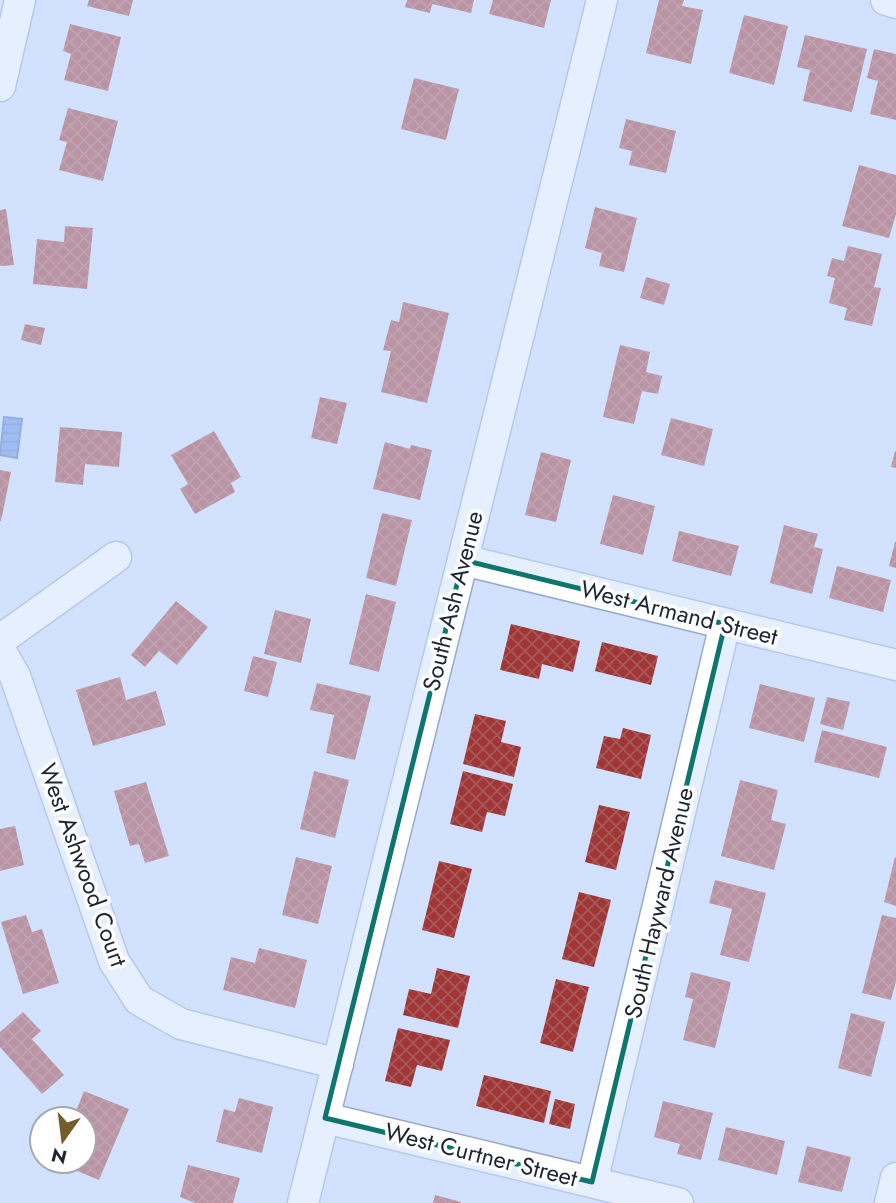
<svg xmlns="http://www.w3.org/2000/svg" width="896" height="1203" font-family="Jost,sans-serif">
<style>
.water{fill:url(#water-rules);stroke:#5070b2;stroke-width:2}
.building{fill:url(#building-cross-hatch)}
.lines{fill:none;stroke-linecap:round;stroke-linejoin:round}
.minor-casing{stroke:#98aacc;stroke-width:33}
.minor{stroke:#fff;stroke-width:30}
.marked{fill:none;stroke:#0f766e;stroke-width:5;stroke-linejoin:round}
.labels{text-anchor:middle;stroke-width:7;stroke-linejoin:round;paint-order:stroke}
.street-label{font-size:24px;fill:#1f2633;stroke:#fff}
</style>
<defs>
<pattern id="water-rules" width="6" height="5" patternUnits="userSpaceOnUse" patternTransform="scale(1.75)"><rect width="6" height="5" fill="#658fe8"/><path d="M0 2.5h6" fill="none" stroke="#5375bd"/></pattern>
<pattern id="building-cross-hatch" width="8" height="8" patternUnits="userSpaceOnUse" patternTransform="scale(1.75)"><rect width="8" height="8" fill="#a03636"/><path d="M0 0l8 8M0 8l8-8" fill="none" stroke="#a75859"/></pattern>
</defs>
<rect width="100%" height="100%" fill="#d2e1fe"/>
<path class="water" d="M4,417L22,419L17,458L0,455Z"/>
<g class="building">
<path d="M89,0H133L129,16L87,6Z"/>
<path d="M407,0H474L471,13L432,4L430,13L405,7Z"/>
<path d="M493,0H551L544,28L489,14Z"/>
<path d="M659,0H684L682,6L703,10L691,64L646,53Z"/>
<path d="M744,15L788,26L774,85L729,73Z"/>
<path d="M70,24L121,37L108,91L64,80L71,54L63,51Z"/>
<path d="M805,35L867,49L852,112L803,101L810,70L797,67Z"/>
<path d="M874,49L896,54V120L870,114L878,81L867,78Z"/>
<path d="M414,78L459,89L446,140L401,129Z"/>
<path d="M68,108L118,121L103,181L59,170L67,142L59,140Z"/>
<path d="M626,119L676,131L666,173L629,165L632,151L619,148Z"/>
<path d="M859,165L896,175V214L889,238L842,226Z"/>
<path d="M595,207L637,218L624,272L599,266L602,253L585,248Z"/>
<path d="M6,209L14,265L0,266V210Z"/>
<path d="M65,226L93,228L87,289L33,284L37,239L64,242Z"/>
<path d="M848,246L882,254L874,287L881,288L872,326L844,320L847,308L829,303L835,278L827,276L832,258L844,261Z"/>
<path d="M646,277L670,284L664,305L640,298Z"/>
<path d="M403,302L449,313L427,403L381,392L391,351L383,350L391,320L399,322Z"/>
<path d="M25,324L45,328L41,345L21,340Z"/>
<path d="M620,345L650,352L646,372L662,376L658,394L642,391L634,424L603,417Z"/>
<path d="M320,397L347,403L337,444L311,438Z"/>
<path d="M671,418L713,429L704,466L661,455Z"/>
<path d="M60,427L122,432L119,467L85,464L83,485L55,482Z"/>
<path d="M214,431L241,477L231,483L235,492L195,514L180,489L188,484L171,455Z"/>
<path d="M385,442L410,449L411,445L432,450L420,500L373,489Z"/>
<path d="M895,451L896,452V468L891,467Z"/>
<path d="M541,452L571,460L556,522L525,515Z"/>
<path d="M0,470L11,472L1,521H0Z"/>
<path d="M613,495L655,506L643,555L600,544Z"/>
<path d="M382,513L412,520L396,586L366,578Z"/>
<path d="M784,525L818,534L814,547L823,549L812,594L770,583Z"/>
<path d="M679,531L739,546L731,576L672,561Z"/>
<path d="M895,542H896V568L889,566Z"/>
<path d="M837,566L891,580L883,612L829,598Z"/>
<path d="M366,594L396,602L379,672L349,664Z"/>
<path d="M176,601L208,627L177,665L159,651L145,667L131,655Z"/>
<path d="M275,610L311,619L301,663L264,654Z"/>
<path d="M511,624L580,641L573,672L542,664L539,679L500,670Z"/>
<path d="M602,642L658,656L651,685L595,671Z"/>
<path d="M253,656L277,662L268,697L244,691Z"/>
<path d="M120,677L126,700L156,691L166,725L93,746L76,690Z"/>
<path d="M317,683L371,696L355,760L326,753L334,715L310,710Z"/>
<path d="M760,684L815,698L804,742L749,728Z"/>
<path d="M827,697L850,702L843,730L820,724Z"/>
<path d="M475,714L506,721L501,742L521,747L514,777L463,764Z"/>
<path d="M623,728L651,735L641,779L596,768L604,736L620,739Z"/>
<path d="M822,730L887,747L879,778L814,762Z"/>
<path d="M314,771L349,780L335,838L300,829Z"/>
<path d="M463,771L513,784L505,816L487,812L482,832L450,824Z"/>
<path d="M740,780L778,790L771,820L786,824L774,870L721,856Z"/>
<path d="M146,782L169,856L145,863L139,844L130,846L114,791Z"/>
<path d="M599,805L630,812L616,870L585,862Z"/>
<path d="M15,826L24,865L0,871V829Z"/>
<path d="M296,857L332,866L318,924L282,915Z"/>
<path d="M895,857L896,858V906L884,902Z"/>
<path d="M439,861L472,869L454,938L422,930Z"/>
<path d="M715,880L766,893L749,962L720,955L732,909L709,903Z"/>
<path d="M579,892L611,900L594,967L562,959Z"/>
<path d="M26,915L32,932L42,929L59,983L23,994L1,922Z"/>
<path d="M882,915L896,918V981L891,1000L862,993Z"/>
<path d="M259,948L307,960L295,1008L223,990L231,957L255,963Z"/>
<path d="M437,968L470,976L458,1028L403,1015L409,989L431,994Z"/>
<path d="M691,972L731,982L715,1048L683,1040L693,999L685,997Z"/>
<path d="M556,979L589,987L573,1052L540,1043Z"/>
<path d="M23,1012L41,1031L32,1039L64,1075L42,1094L0,1047V1032Z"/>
<path d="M851,1013L885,1022L871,1077L838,1068Z"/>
<path d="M398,1028L450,1040L442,1071L417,1065L411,1087L385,1081Z"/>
<path d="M484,1075L551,1091L544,1123L476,1106Z"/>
<path d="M84,1091L129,1109L99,1180L53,1161H84V1119H73Z"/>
<path d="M239,1098L273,1107L262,1153L216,1142L224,1109L235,1112Z"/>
<path d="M555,1099L575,1104L570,1129L549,1124Z"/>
<path d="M663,1101L713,1113L701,1160L677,1154L680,1144L654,1137Z"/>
<path d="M726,1127L785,1141L777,1175L718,1160Z"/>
<path d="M807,1146L851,1157L842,1192L798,1182Z"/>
<path d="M188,1165L240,1178L233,1203H195L180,1197Z"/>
<path d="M435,1195L461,1202V1203H433Z"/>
</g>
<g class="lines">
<defs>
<g id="minor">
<path d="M886,0L896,3"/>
<path d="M0,86L20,0"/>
<path d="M463,560L896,665"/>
<path d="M0,640L116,557"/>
<path d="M0,650L15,676L114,961L139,1000L181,1024L338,1064"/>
<path d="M325,1118L678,1203"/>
<path d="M592,1182L725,624"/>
<path d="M303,1203L602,0"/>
<path d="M890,1203L896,1178"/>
</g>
</defs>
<use href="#minor" class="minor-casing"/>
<use href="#minor" class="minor"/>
</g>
<path d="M0 0H896V1203H0ZM463,560L725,624L592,1182L325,1118Z" fill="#d2e1fe" fill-opacity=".55" fill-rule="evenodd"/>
<path class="marked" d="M463,560L725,624L592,1182L325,1118Z"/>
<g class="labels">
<g class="street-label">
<text transform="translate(453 601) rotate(-76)" y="8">South Ash Avenue</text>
<text transform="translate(679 613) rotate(14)" y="8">West Armand Street</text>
<text transform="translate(83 865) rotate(70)" y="8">West Ashwood Court</text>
<text transform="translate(659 903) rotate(-77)" y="8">South Hayward Avenue</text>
<text transform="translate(481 1155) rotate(14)" y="8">West Curtner Street</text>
</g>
</g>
<g transform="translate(63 1140) rotate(194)"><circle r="33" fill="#ffffff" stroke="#a5a8ad" stroke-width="2"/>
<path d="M0-5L12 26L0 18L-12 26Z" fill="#745d2d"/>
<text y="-10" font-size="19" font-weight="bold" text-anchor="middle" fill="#1f2633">N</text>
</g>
</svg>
